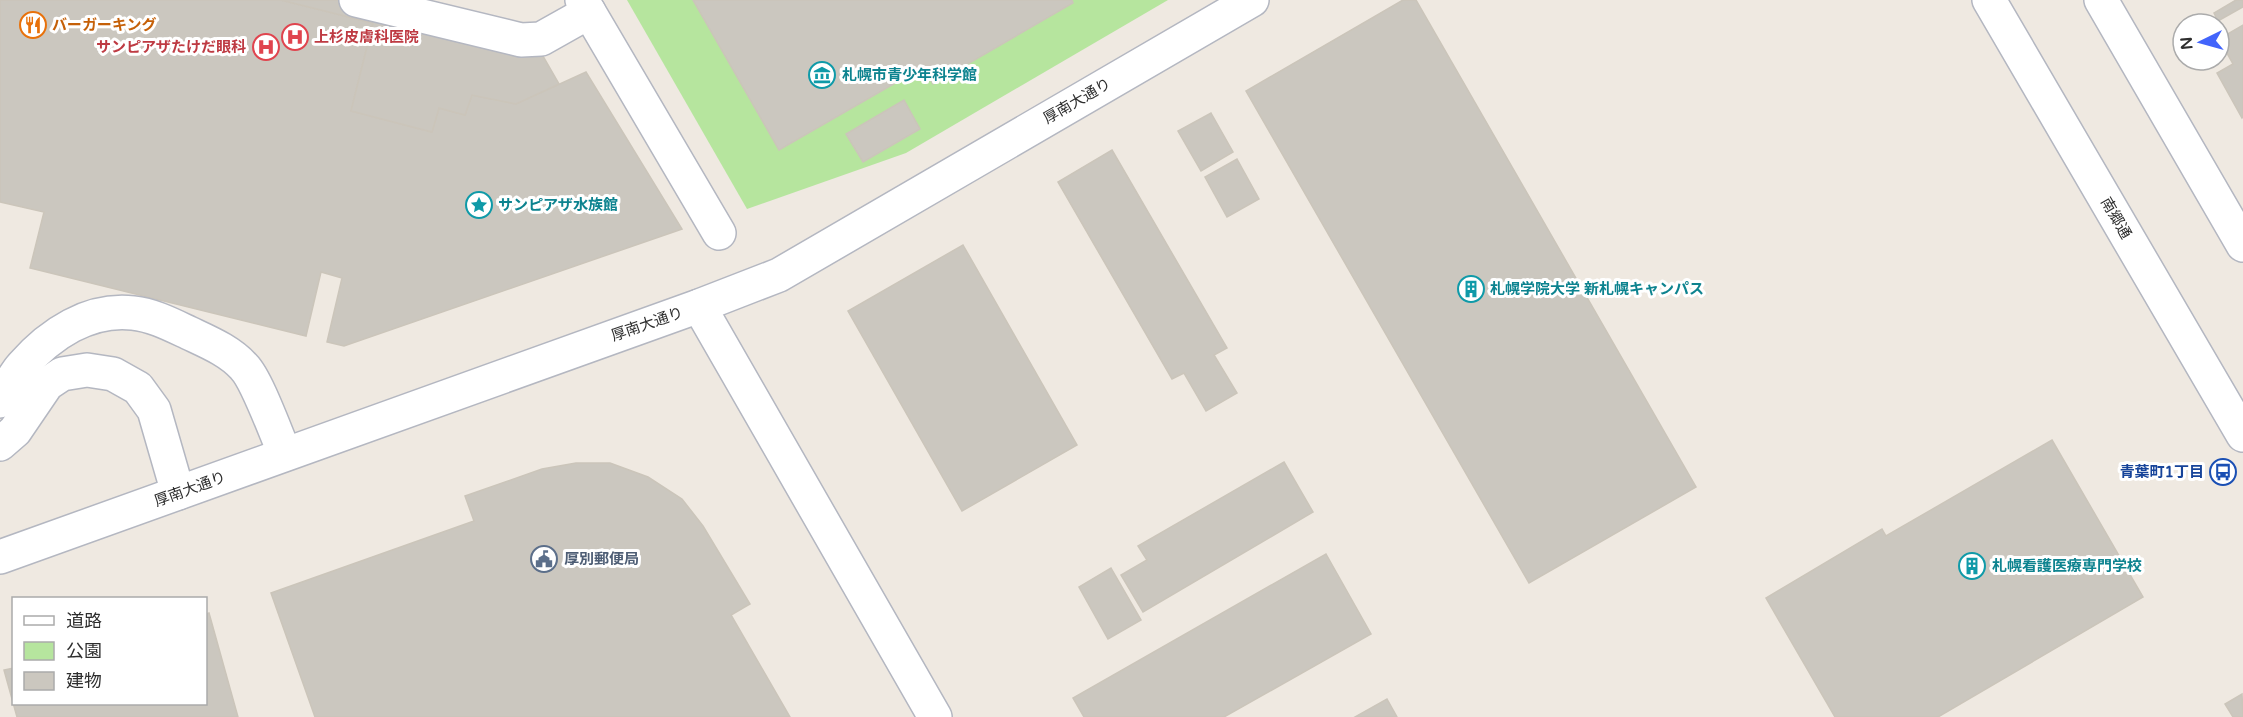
<svg xmlns="http://www.w3.org/2000/svg" width="2243" height="717" font-family="'Varela Round','Noto Sans JP',sans-serif">
<style>
.green{fill:#b6e59e}
.building{fill:#cbc7bf;stroke:#cbc5ba;stroke-width:1.5}
.lines{fill:none;stroke-linecap:round;stroke-linejoin:round}
.minor-casing{stroke:#b4b7c1;stroke-width:36}
.minor{stroke:#fff;stroke-width:33}
.labels{text-anchor:middle;stroke-width:6;stroke-linejoin:round;paint-order:stroke}
.food-label{font-size:15px;font-weight:bold;fill:#c56008;stroke:#fff;text-anchor:start}
.health-label{font-size:15px;font-weight:bold;fill:#be3a42;stroke:#fff;text-anchor:start}
.culture-label{font-size:15px;font-weight:bold;fill:#0d838f;stroke:#fff;text-anchor:start}
.street-label{font-size:15px;fill:#2e2e2e;stroke:#fff}
.transit-label{font-size:15px;font-weight:bold;fill:#164399;stroke:#fff;text-anchor:end}
.service-label{font-size:15px;font-weight:bold;fill:#4e5e75;stroke:#fff;text-anchor:start}
</style>
<rect width="100%" height="100%" fill="#efe9e1"/>
<path class="green" d="M627,0H1168L906,153L747,209Z"/>
<g class="building">
<path d="M0,0H281L373,23L351,111L432,132L439,108L465,115L472,95L516,104L586,72L682,229L344,346L327,342L342,278L321,272L306,336L30,268L44,212L0,202Z"/>
<path d="M281,0H409L528,30L559,84L516,104L472,95L465,115L439,108L432,132L351,111L373,23Z"/>
<path d="M693,0H1072L1073,3L933,84L923,67L779,150Z"/>
<path d="M1403,0H1416L1696,487L1529,583L1246,91Z"/>
<path d="M2236,0H2243V7L2218,21L2214,13Z"/>
<path d="M2243,25V117L2242,118L2217,73L2233,64L2219,39Z"/>
<path d="M2199,60H2212L2202,66Z"/>
<path d="M904,100L920,129L863,162L846,134Z"/>
<path d="M1211,113L1233,152L1201,171L1178,131Z"/>
<path d="M1112,150L1227,348L1214,355L1237,393L1206,411L1184,373L1172,379L1058,182Z"/>
<path d="M1237,159L1259,199L1227,217L1205,177Z"/>
<path d="M963,245L1077,445L962,511L848,311Z"/>
<path d="M2052,440L2143,597L1938,717H1835L1766,598L1882,529L1886,536Z"/>
<path d="M1284,462L1313,512L1143,612L1121,575L1147,560L1138,546Z"/>
<path d="M576,463H610L648,477L682,499L703,526L750,604L731,615L790,717H315L271,593L474,521L465,496L542,469Z"/>
<path d="M1326,554L1371,634L1224,717H1084L1073,698Z"/>
<path d="M1111,568L1141,620L1108,639L1079,587Z"/>
<path d="M209,613L238,717H17L4,670L14,668V704H206V614Z"/>
<path d="M2242,694L2243,717H2233L2225,704Z"/>
<path d="M1387,699L1397,717H1355Z"/>
</g>
<g class="lines">
<defs>
<g id="minor">
<path d="M356,0L521,40L541,39L589,12"/>
<path d="M582,0L719,233"/>
<path d="M1989,0L2243,435"/>
<path d="M2101,0L2243,245"/>
<path d="M699,306L935,717"/>
<path d="M0,401C7,390 13,376 22,366C50,334 89,308 133,313C153,315 172,325 189,333C208,342 230,351 244,367C257,380 276,434 285,454"/>
<path d="M0,444L15,431L47,384L62,374L87,370L113,374L138,388L154,410L178,493"/>
<path d="M0,557L699,306L779,275L1252,0"/>
</g>
</defs>
<use href="#minor" class="minor-casing"/>
<use href="#minor" class="minor"/>
</g>
<defs>
<symbol id="restaurant-ring" viewBox="-11 -11 22 22"><circle r="9.5" fill="#fff" stroke="#e8710a" stroke-width="1.5"/><path d="M-5-6h1v4h1v-4h1v4h1v-4h1v5L-1.5 .5V6h-2V.5L-5-1ZM5-6V6H3V1.5H1.5Q1.5-4 5-6Z" fill="#e8710a"/></symbol>
<symbol id="hospital-ring" viewBox="-11 -11 22 22"><circle r="9.5" fill="#fff" stroke="#e0444e" stroke-width="1.5"/><path d="M-5-5h3v3.5h4V-5h3V5h-3V1.5h-4V5h-3Z" fill="#e0444e"/></symbol>
<symbol id="museum-ring" viewBox="-11 -11 22 22"><circle r="9.5" fill="#fff" stroke="#0f9aa8" stroke-width="1.5"/><path d="M0-6L6-3V-2H-6V-3ZM-5-1h2V3h-2ZM-1-1h2V3h-2ZM3-1h2V3H3ZM-6 4H6V6H-6Z" fill="#0f9aa8"/></symbol>
<symbol id="sight-ring" viewBox="-11 -11 22 22"><circle r="9.5" fill="#fff" stroke="#0f9aa8" stroke-width="1.5"/><path d="M0-6L1.8-2.2L6-1.7L2.9 1.2L3.7 5.4L0 3.3L-3.7 5.4L-2.9 1.2L-6-1.7L-1.8-2.2Z" fill="#0f9aa8"/></symbol>
<symbol id="building-ring" viewBox="-11 -11 22 22"><circle r="9.5" fill="#fff" stroke="#0f9aa8" stroke-width="1.5"/><path d="M-4-6H4V6H1V3H-1V6H-4ZM-2.5-4.3h1.7v1.8h-1.7ZM.8-4.3h1.7v1.8H.8ZM-2.5-1h1.7V.8h-1.7ZM.8-1h1.7V.8H.8Z" fill="#0f9aa8"/></symbol>
<symbol id="bus-ring" viewBox="-11 -11 22 22"><circle r="9.5" fill="#fff" stroke="#1a4fb4" stroke-width="1.5"/><path d="M-5-6H5V4H4V6H2V4H-2V6H-4V4H-5ZM-3.5-4V0h7V-4ZM-3.5 1.2v1.5H-2V1.2ZM2 1.2v1.5H3.5V1.2Z" fill="#1a4fb4"/></symbol>
<symbol id="civic-ring" viewBox="-11 -11 22 22"><circle r="9.5" fill="#fff" stroke="#5c6f8a" stroke-width="1.5"/><path d="M-.6-6.5H3V-4.5H.6V-3L4-1V1h2V6H-6V1h2V-1L-.6-3ZM-1.2 2.5V6h2.4V2.5Z" fill="#5c6f8a"/></symbol>
</defs>
<g fill-rule="evenodd">
<use href="#restaurant-ring" x="18" y="10" width="30" height="30"/>
<use href="#hospital-ring" x="280" y="22" width="30" height="30"/>
<use href="#hospital-ring" x="251" y="32" width="30" height="30"/>
<use href="#museum-ring" x="807" y="60" width="30" height="30"/>
<use href="#sight-ring" x="464" y="190" width="30" height="30"/>
<use href="#building-ring" x="1456" y="274" width="30" height="30"/>
<use href="#bus-ring" x="2208" y="457" width="30" height="30"/>
<use href="#civic-ring" x="529" y="544" width="30" height="30"/>
<use href="#building-ring" x="1957" y="551" width="30" height="30"/>
</g>
<g class="labels">
<g class="food-label">
<text x="52" y="30">バーガーキング</text>
</g>
<g class="health-label">
<text x="314" y="42">上杉皮膚科医院</text>
<text x="246" y="52" text-anchor="end">サンピアザたけだ眼科</text>
</g>
<g class="culture-label">
<text x="842" y="80">札幌市青少年科学館</text>
<text x="498" y="210">サンピアザ水族館</text>
<text x="1490" y="294">札幌学院大学 新札幌キャンパス</text>
<text x="1992" y="571">札幌看護医療専門学校</text>
</g>
<g class="street-label">
<text transform="translate(1077 101) rotate(-30)" y="5">厚南大通り</text>
<text transform="translate(2116 218) rotate(60)" y="5">南郷通</text>
<text transform="translate(647 324) rotate(-19)" y="5">厚南大通り</text>
<text transform="translate(190 489) rotate(-20)" y="5">厚南大通り</text>
</g>
<g class="transit-label">
<text x="2204" y="477">青葉町1丁目</text>
</g>
<g class="service-label">
<text x="564" y="564">厚別郵便局</text>
</g>
</g>
<rect x="12" y="597" width="195" height="108" fill="#ffffff" stroke="#ababab" stroke-width="1.5"/>
<rect x="24" y="616" width="30" height="9" fill="#ffffff" stroke="#ababab" stroke-width="1.5"/>
<text x="66" y="627" font-size="18" fill="#2e2e2e">道路</text>
<rect x="24" y="642" width="30" height="18" fill="#b6e59e" stroke="#ababab" stroke-width="1.5"/>
<text x="66" y="657" font-size="18" fill="#2e2e2e">公園</text>
<rect x="24" y="672" width="30" height="18" fill="#cbc7bf" stroke="#ababab" stroke-width="1.5"/>
<text x="66" y="687" font-size="18" fill="#2e2e2e">建物</text>
<g transform="translate(2201 42) rotate(265)"><circle r="28" fill="#ffffff" stroke="#ababab" stroke-width="1.5"/>
<path d="M0-4.5L10 22L0 15L-10 22Z" fill="#4264fb"/>
<text y="-9" font-size="16" font-weight="bold" text-anchor="middle" fill="#2e2e2e">N</text>
</g>
</svg>
